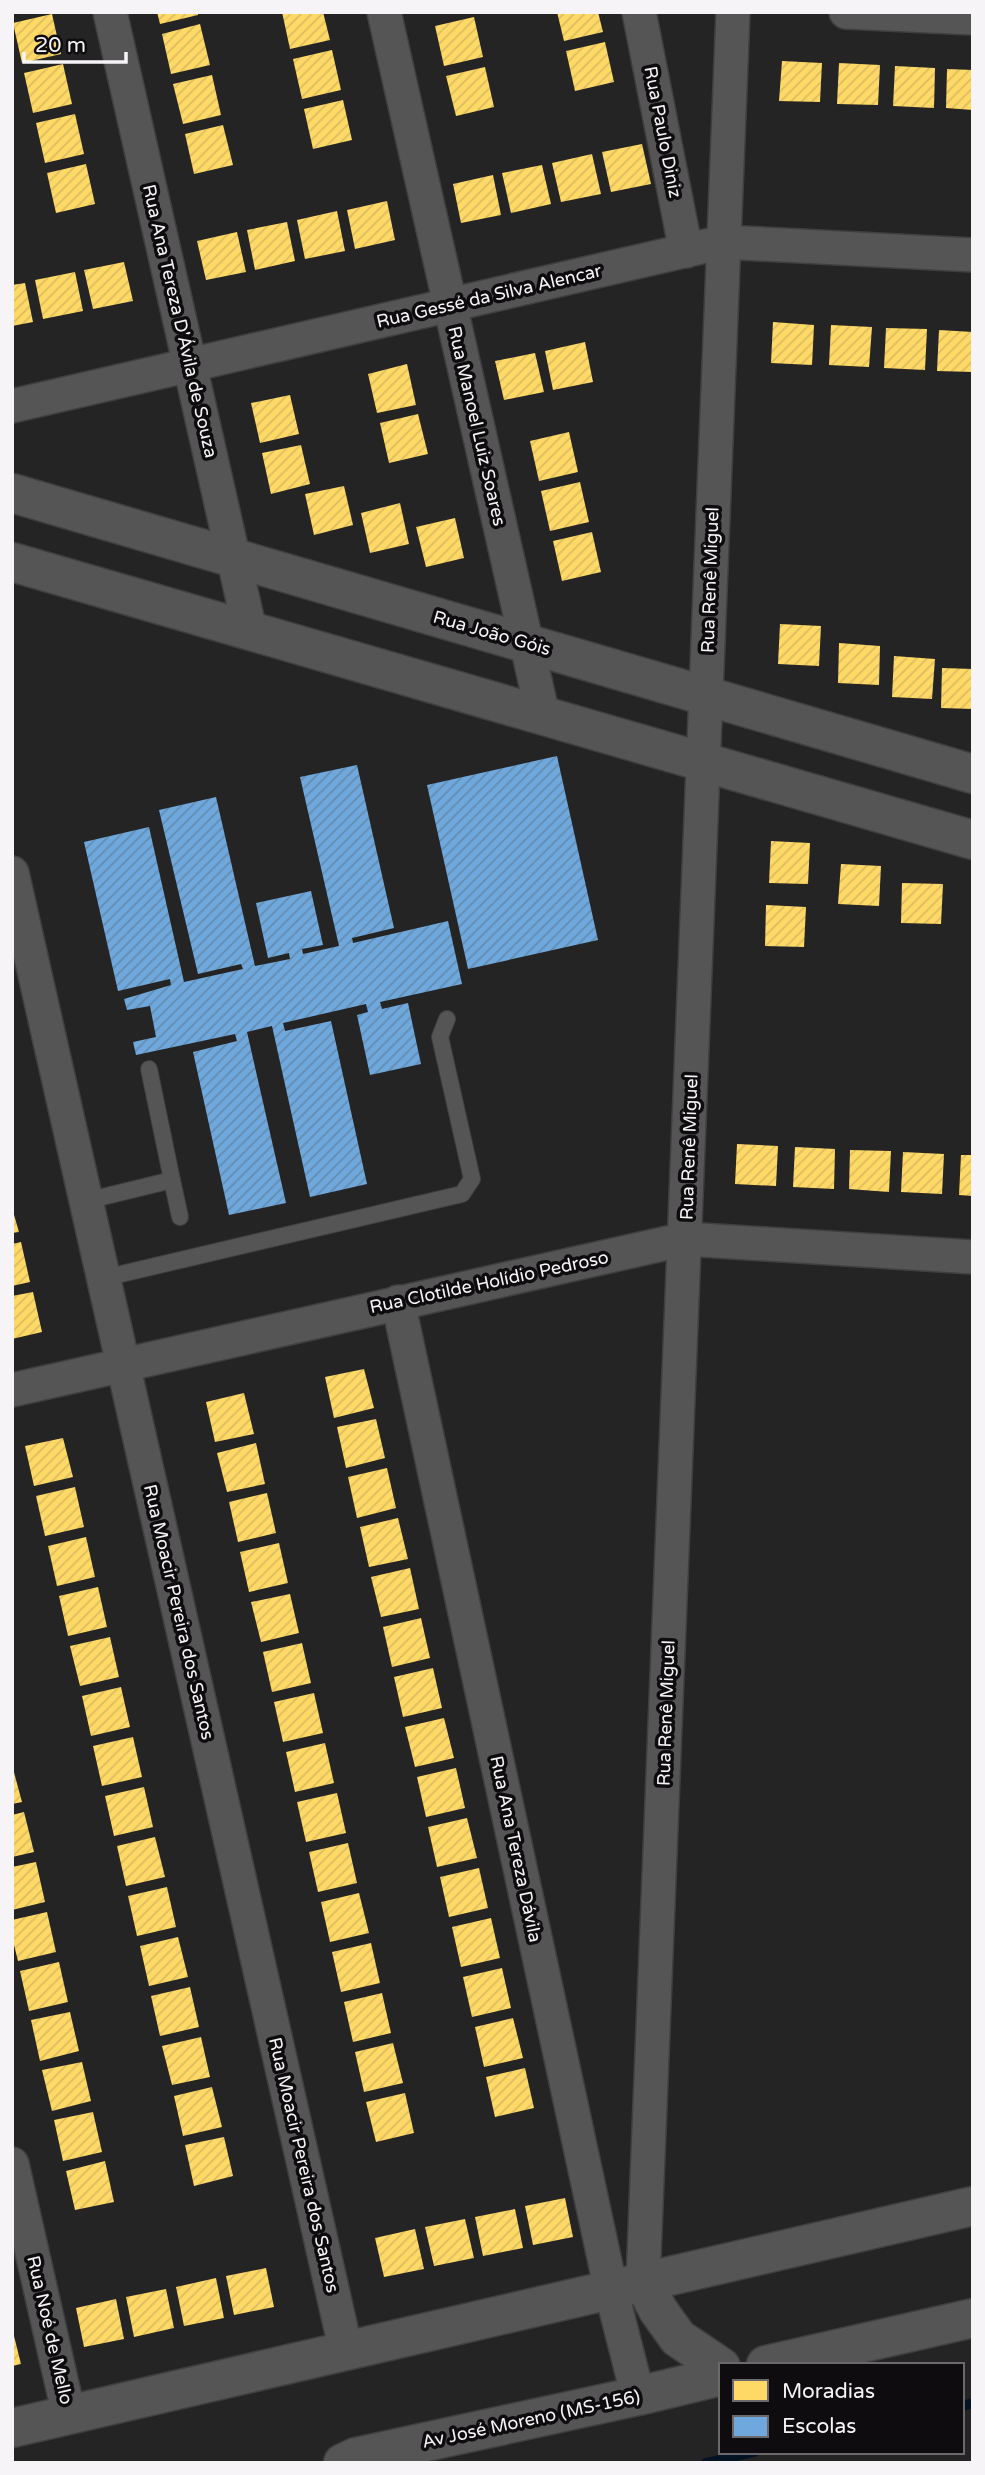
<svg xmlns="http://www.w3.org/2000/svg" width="985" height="2475" font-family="'Varela Round',sans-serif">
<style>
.homes{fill:url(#homes-hatch)}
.schools{fill:url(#schools-hatch)}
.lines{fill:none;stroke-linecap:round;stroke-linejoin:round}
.stream{stroke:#031323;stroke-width:10}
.service-casing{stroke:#3f3f3f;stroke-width:18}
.minor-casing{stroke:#3f3f3f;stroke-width:36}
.tertiary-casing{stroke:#3f3f3f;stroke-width:41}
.secondary-casing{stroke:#3f3f3f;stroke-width:41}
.service{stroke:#565556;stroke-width:16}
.minor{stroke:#565556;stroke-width:33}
.tertiary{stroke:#565556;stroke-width:38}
.secondary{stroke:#565556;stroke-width:38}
.labels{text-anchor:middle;stroke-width:7;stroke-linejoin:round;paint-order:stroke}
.street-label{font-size:18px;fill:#f6f4f6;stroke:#0e0c0e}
</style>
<defs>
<pattern id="homes-hatch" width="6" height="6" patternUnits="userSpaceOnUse" patternTransform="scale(1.75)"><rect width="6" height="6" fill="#ffd966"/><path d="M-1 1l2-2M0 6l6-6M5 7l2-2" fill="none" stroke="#dbbc60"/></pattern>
<pattern id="schools-hatch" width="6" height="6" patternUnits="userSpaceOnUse" patternTransform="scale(1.75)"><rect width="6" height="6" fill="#6fa8dc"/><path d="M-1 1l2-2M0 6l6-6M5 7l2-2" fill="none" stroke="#648cb0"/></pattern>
</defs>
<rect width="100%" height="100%" fill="#242424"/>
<g class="homes">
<path d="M157,12H198V15L160,24Z"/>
<path d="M282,12H323L330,40L290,49Z"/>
<path d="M557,12H598L603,32L564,41Z"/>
<path d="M52,14L61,54L22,63L13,23Z"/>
<path d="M474,17L483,57L444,66L435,26Z"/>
<path d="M200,24L210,65L171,74L162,34Z"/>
<path d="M605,42L614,82L575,91L566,51Z"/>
<path d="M332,50L341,90L302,99L293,59Z"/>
<path d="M782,61L822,63L820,102L779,101Z"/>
<path d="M839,63L880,65L878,105L837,104Z"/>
<path d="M63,64L72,104L33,113L24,73Z"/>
<path d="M895,66L935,68L934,108L893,106Z"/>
<path d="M485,67L494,107L456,116L446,76Z"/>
<path d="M947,69L973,70V110L946,108Z"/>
<path d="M212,75L221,115L183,124L173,84Z"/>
<path d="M343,100L352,140L313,149L304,109Z"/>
<path d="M75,114L84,154L45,163L36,123Z"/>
<path d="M223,125L233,165L194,174L185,134Z"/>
<path d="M642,144L651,184L611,192L602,152Z"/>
<path d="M592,154L601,194L561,202L552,163Z"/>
<path d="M86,164L95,204L56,213L47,173Z"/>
<path d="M542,165L551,204L511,213L502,173Z"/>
<path d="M493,175L501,215L461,223L453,184Z"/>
<path d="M387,201L395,240L355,249L347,210Z"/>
<path d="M337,211L345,251L305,259L297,220Z"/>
<path d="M287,222L295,261L255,270L247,230Z"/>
<path d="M237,232L246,272L206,280L197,241Z"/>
<path d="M124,262L133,301L93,309L84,270Z"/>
<path d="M75,272L83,311L43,319L35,280Z"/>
<path d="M25,283L33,322L12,326V285Z"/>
<path d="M773,322L814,325L812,365L771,363Z"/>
<path d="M831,325L872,327L869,367L829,365Z"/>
<path d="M886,328L927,329L925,370L884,368Z"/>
<path d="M939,330L973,332V372L937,371Z"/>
<path d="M585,342L593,382L553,390L545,351Z"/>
<path d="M535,353L544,392L504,400L495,361Z"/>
<path d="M407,364L416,405L377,413L368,374Z"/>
<path d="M290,395L299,434L260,443L251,403Z"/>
<path d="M418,414L428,454L389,463L380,423Z"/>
<path d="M569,432L578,472L539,481L530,441Z"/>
<path d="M301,445L310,484L271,494L262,453Z"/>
<path d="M580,482L589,522L550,531L541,491Z"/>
<path d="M344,486L353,525L314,535L305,494Z"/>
<path d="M400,503L409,544L370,553L361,513Z"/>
<path d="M455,518L464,558L426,567L416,527Z"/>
<path d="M592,532L601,572L562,581L553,541Z"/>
<path d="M780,624L821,626L819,666L778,664Z"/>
<path d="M839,643L880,646L879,685L838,683Z"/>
<path d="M894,656L935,659L932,699L892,697Z"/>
<path d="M942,668L973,669V709L941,708Z"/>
<path d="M771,841L810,843L808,884L769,883Z"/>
<path d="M841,864L881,866L879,906L838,904Z"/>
<path d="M902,883L943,884L941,924L901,923Z"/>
<path d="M766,905L806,907L804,947L765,946Z"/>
<path d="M737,1144L778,1146L776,1186L735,1184Z"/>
<path d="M795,1147L835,1149L834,1189L793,1187Z"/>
<path d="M850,1150L891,1151L889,1192L849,1189Z"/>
<path d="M903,1152L944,1154L942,1194L901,1192Z"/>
<path d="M961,1155H973V1196L959,1195Z"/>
<path d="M12,1208L19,1232L12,1233Z"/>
<path d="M21,1242L30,1282L12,1286V1244Z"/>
<path d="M33,1292L42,1332L12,1339V1296Z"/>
<path d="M364,1369L374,1408L334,1418L325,1377Z"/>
<path d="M244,1393L254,1434L215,1442L206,1402Z"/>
<path d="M376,1419L385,1458L346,1468L337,1427Z"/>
<path d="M63,1438L73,1477L34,1486L25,1446Z"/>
<path d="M256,1443L265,1484L227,1492L217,1453Z"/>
<path d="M387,1468L396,1508L357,1518L348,1477Z"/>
<path d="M75,1487L84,1527L45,1536L36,1496Z"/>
<path d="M267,1493L276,1533L238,1542L229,1502Z"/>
<path d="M398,1518L408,1559L369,1567L360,1527Z"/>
<path d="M86,1537L95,1577L57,1586L48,1546Z"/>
<path d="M279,1543L288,1583L249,1592L240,1552Z"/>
<path d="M410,1568L419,1609L381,1617L371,1577Z"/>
<path d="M98,1587L107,1627L68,1636L59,1596Z"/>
<path d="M290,1594L299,1633L261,1642L251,1602Z"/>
<path d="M421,1618L430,1658L392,1667L383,1627Z"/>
<path d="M110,1637L119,1677L80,1686L70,1646Z"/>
<path d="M302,1643L311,1683L272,1692L263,1652Z"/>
<path d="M433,1668L442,1708L403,1717L394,1677Z"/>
<path d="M121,1687L130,1727L91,1736L82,1696Z"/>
<path d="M314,1693L323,1733L283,1742L274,1702Z"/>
<path d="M444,1718L454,1758L415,1767L405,1727Z"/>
<path d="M133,1737L142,1777L102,1786L93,1746Z"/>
<path d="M325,1743L334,1783L295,1792L286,1752Z"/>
<path d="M12,1765L22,1802L12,1804Z"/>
<path d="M456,1768L465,1808L426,1817L417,1777Z"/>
<path d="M144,1787L153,1827L114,1836L105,1796Z"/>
<path d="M337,1793L346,1833L306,1842L297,1802Z"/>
<path d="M24,1812L34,1852L12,1857V1815Z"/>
<path d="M467,1818L477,1858L437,1867L428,1827Z"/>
<path d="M155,1837L165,1877L126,1886L117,1846Z"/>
<path d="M348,1843L357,1883L318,1892L309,1852Z"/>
<path d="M36,1862L45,1902L12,1910V1867Z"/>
<path d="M479,1868L488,1908L449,1917L440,1877Z"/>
<path d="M167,1887L176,1927L137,1936L128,1896Z"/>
<path d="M359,1893L369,1933L330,1942L321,1902Z"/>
<path d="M47,1912L56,1952L18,1961L12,1937V1920Z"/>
<path d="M491,1918L500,1958L461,1967L452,1927Z"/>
<path d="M178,1937L188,1977L149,1986L140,1946Z"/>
<path d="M371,1943L380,1983L341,1992L332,1952Z"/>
<path d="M59,1962L68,2002L29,2011L20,1971Z"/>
<path d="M502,1968L511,2008L472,2017L463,1977Z"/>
<path d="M190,1987L199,2027L160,2036L151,1996Z"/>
<path d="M382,1993L391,2033L353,2042L344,2002Z"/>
<path d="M70,2012L79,2051L40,2061L31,2020Z"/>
<path d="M513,2018L523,2058L484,2067L475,2027Z"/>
<path d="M201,2037L210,2077L172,2085L162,2046Z"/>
<path d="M393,2043L403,2083L364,2092L355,2052Z"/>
<path d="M82,2062L91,2101L52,2111L42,2070Z"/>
<path d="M525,2068L534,2108L495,2117L486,2077Z"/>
<path d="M212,2087L222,2127L183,2136L174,2096Z"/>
<path d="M405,2093L414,2133L376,2142L366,2102Z"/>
<path d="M93,2112L102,2152L63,2161L54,2120Z"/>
<path d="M224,2137L233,2176L194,2186L185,2145Z"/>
<path d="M105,2161L114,2202L75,2210L66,2171Z"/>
<path d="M565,2198L573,2237L533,2245L525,2206Z"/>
<path d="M515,2209L523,2248L483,2256L475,2217Z"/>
<path d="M465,2219L474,2258L434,2266L425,2227Z"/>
<path d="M415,2229L424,2269L384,2277L375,2238Z"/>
<path d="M266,2268L274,2307L234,2315L226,2276Z"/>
<path d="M216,2278L224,2318L184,2326L176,2287Z"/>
<path d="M166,2289L174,2328L134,2337L126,2297Z"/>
<path d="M116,2299L124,2339L84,2347L76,2308Z"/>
<path d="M12,2328L21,2364L12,2366Z"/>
</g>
<g class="schools">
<path d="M557,756L598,940L468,969L427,785Z"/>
<path d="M357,765L394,928L352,938L353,943L448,921L462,984L380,1002L382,1009L408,1003L421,1064L370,1075L357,1015L368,1012L366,1004L283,1023L285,1031L331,1021L367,1184L310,1197L272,1026L247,1032L286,1203L229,1215L193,1052L237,1041L235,1034L136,1055L133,1042L156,1037L150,1006L127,1010L124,999L171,985L170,979L118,991L84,842L149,827L184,982L243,969L241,964L198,974L159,810L216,797L255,966L290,959L289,953L268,958L256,903L311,891L323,945L302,949L303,954L339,946L300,777Z"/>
</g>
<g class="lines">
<g class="stream">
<path d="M962,2406L973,2403"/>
<path d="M706,2463L754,2452"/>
</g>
<defs>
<g id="service">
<path d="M172,1180L180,1217"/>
<path d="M86,1201L172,1180L149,1069"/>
<path d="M104,1278L462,1194L472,1179L440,1037L447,1019"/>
</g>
<g id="minor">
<path d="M110,12L250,631"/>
<path d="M384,12L543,716"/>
<path d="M639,12L686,251"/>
<path d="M846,12L973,18"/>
<path d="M12,406L723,242L973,255"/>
<path d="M12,873L346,2351"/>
<path d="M398,1302L611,2290L638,2396"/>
<path d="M12,1390L685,1239L973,1257"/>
<path d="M12,2164L69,2415"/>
<path d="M643,2281L733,12"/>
</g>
<g id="tertiary">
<path d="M12,493L973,774"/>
<path d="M12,562L973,840"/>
<path d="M12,2428L973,2206"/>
</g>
<g id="secondary">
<path d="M643,2281L658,2310L678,2338L721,2367"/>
<path d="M766,2365L973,2318"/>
<path d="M343,2463L356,2457L638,2396L721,2376"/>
</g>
</defs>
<use href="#service" class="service-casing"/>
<use href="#minor" class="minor-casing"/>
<use href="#tertiary" class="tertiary-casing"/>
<use href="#secondary" class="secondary-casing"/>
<use href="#service" class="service"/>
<use href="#minor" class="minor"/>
<use href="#tertiary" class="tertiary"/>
<use href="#secondary" class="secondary"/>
</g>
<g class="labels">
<g class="street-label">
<text transform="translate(663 132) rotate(79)" y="6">Rua Paulo Diniz</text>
<text transform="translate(489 296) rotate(-13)" y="6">Rua Gessé da Silva Alencar</text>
<text transform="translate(180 321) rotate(77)" y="6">Rua Ana Tereza D'Ávila de Souza</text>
<text transform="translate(477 426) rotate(77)" y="6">Rua Manoel Luiz Soares</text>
<text transform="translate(710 580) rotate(-88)" y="6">Rua Renê Miguel</text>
<text transform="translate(492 633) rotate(16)" y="6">Rua João Góis</text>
<text transform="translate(689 1147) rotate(-88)" y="6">Rua Renê Miguel</text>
<text transform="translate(489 1282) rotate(-12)" y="6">Rua Clotilde Holídio Pedroso</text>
<text transform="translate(179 1612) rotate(77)" y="6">Rua Moacir Pereira dos Santos</text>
<text transform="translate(666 1713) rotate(-88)" y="6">Rua Renê Miguel</text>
<text transform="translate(516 1849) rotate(78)" y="6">Rua Ana Tereza Dávila</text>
<text transform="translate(304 2165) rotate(77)" y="6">Rua Moacir Pereira dos Santos</text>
<text transform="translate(50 2330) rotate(77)" y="6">Rua Noé de Mello</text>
<text transform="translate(531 2419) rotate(-12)" y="6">Av José Moreno (MS-156)</text>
</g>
</g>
<rect width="985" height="2475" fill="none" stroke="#f6f4f6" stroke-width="28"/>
<rect x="719" y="2363" width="245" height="91" fill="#0e0c0e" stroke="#6b696b" stroke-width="2"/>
<rect x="733" y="2380" width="35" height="21" fill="#ffd966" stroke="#6b696b" stroke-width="2"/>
<text x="782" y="2398" font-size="21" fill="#f6f4f6">Moradias</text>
<rect x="733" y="2416" width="35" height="21" fill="#6fa8dc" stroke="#6b696b" stroke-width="2"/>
<text x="782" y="2433" font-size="21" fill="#f6f4f6">Escolas</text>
<path d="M24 52v10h102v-10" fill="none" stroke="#f6f4f6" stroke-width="3.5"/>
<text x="35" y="52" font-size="21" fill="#f6f4f6" stroke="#0e0c0e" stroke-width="5" paint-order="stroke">20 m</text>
</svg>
